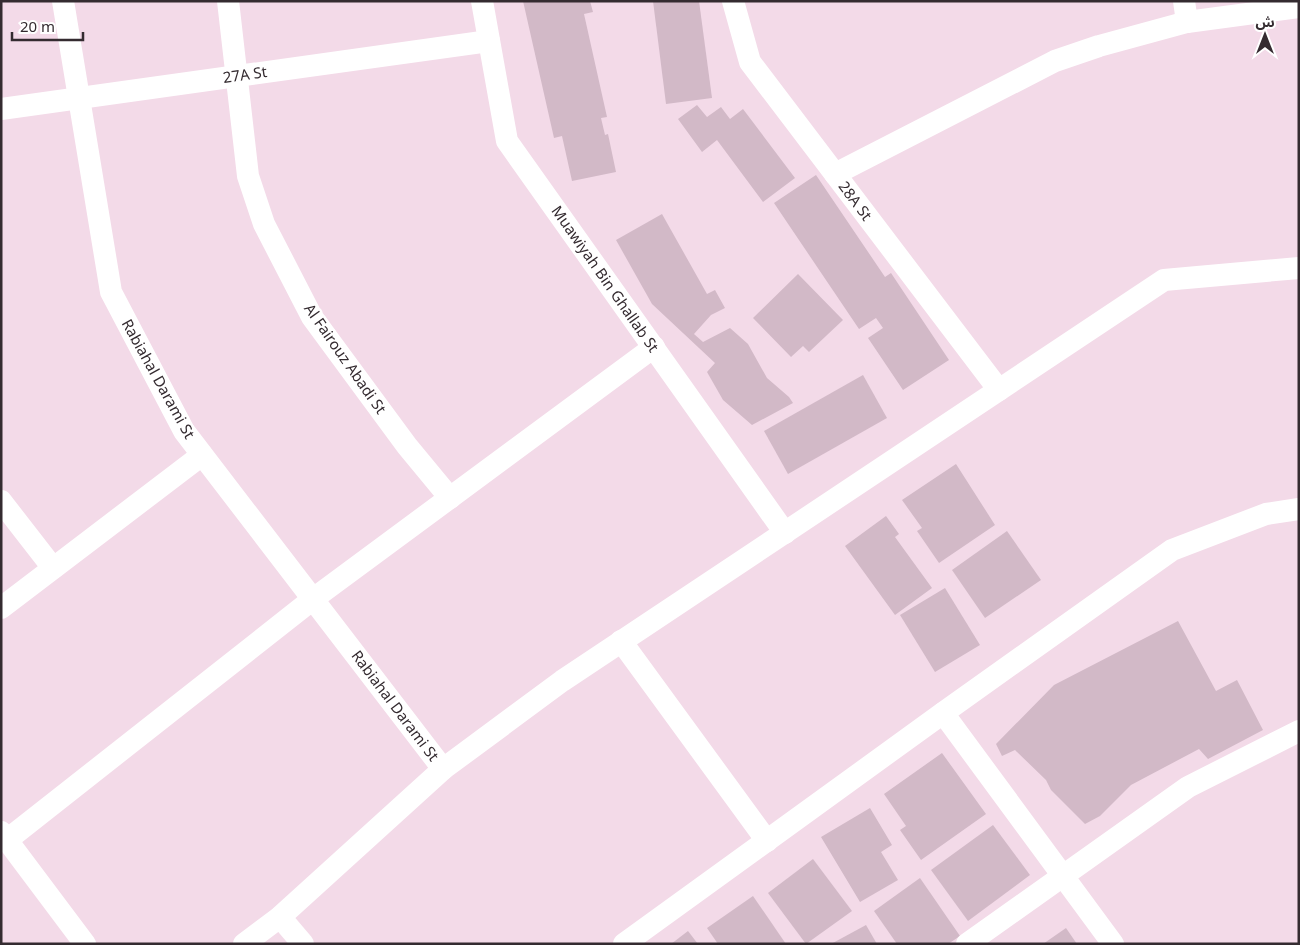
<svg xmlns="http://www.w3.org/2000/svg" width="1300" height="945" font-family="'Noto Sans','Noto Sans Arabic',sans-serif">
<style>
.building{fill:#d2b9c7}
.lines{fill:none;stroke-linecap:round;stroke-linejoin:round}
.minor{stroke:#fff;stroke-width:22}
.labels{text-anchor:middle;stroke-width:5;stroke-linejoin:round;paint-order:stroke}
.street-label{font-size:15px;fill:#342b30;stroke:#fff}
</style>
<rect width="100%" height="100%" fill="#f3dae8"/>
<g class="building">
<path d="M523,1H590L593,12L584,14L607,117L601,118L605,135L608,134L616,172L572,181L562,136L554,138Z"/>
<path d="M653,1H699L712,98L666,104Z"/>
<path d="M697,105L707,117L721,107L730,119L743,109L795,178L763,202L717,140L702,152L678,119Z"/>
<path d="M816,175L885,277L891,273L949,360L903,390L868,338L883,328L876,318L859,329L774,203Z"/>
<path d="M662,214L707,294L715,290L725,308L711,315L694,334L703,342L730,328L748,344L767,378L789,397L793,403L752,425L723,400L707,372L715,363L652,304L616,240Z"/>
<path d="M798,274L843,320L809,352L803,346L791,357L753,318Z"/>
<path d="M863,375L887,418L788,474L764,431Z"/>
<path d="M956,464L995,525L939,563L917,531L922,528L902,500Z"/>
<path d="M886,516L899,534L895,537L932,588L895,615L845,546Z"/>
<path d="M1007,531L1041,580L985,618L952,570Z"/>
<path d="M945,588L980,645L935,672L900,615Z"/>
<path d="M1178,621L1216,691L1237,680L1263,730L1208,759L1199,749L1131,785L1100,816L1085,824L1051,790L1046,780L1015,750L1002,756L996,744L1054,685Z"/>
<path d="M942,753L986,814L921,860L900,830L906,826L884,794Z"/>
<path d="M870,808L892,845L881,852L898,880L860,902L821,837Z"/>
<path d="M993,825L1030,875L968,921L931,870Z"/>
<path d="M813,859L852,911L806,944L768,893Z"/>
<path d="M920,878L960,936L948,944H897L874,911Z"/>
<path d="M753,896L786,944H718L707,928Z"/>
<path d="M866,925L877,944H831Z"/>
<path d="M1066,928L1077,944H1043Z"/>
<path d="M688,931L698,944H671Z"/>
</g>
<g class="lines">
<g class="minor">
<path d="M63,1L111,292L184,431L443,769"/>
<path d="M228,1L248,176L264,224L312,317L407,446L450,498"/>
<path d="M482,1L507,141L785,533"/>
<path d="M733,1L750,62L999,390"/>
<path d="M1184,1L1187,22"/>
<path d="M1,109L489,41"/>
<path d="M835,174L1055,61L1099,46L1187,22L1299,7"/>
<path d="M1,501L53,568"/>
<path d="M1,608L202,455"/>
<path d="M621,641L767,841"/>
<path d="M943,713L1113,944"/>
<path d="M1,832L85,944"/>
<path d="M7,840L313,599L654,347"/>
<path d="M280,917L303,944"/>
<path d="M244,944L280,917L443,769L562,681L1164,280L1299,268"/>
<path d="M624,944L943,713L1172,550L1266,514L1299,509"/>
<path d="M967,944L1188,787L1299,731"/>
</g>
</g>
<g class="labels">
<g class="street-label">
<text transform="translate(245 75) rotate(-8)" y="5">27A St</text>
<text transform="translate(855 201) rotate(53)" y="5">28A St</text>
<text transform="translate(605 279) rotate(55)" y="5">Muawiyah Bin Ghallab St</text>
<text transform="translate(345 359) rotate(55)" y="5">Al Fairouz Abadi St</text>
<text transform="translate(158 379) rotate(61)" y="5">Rabiahal Darami St</text>
<text transform="translate(395 706) rotate(53)" y="5">Rabiahal Darami St</text>
</g>
</g>
<rect width="1300" height="945" fill="none" stroke="#342b30" stroke-width="5"/>
<g transform="translate(1265 35)" stroke="#ffffff" stroke-width="4" paint-order="stroke">
<path d="M0-4L9 19L0 12L-9 19Z" fill="#342b30"/>
<text y="-8" font-size="14" font-weight="bold" text-anchor="middle" fill="#342b30">ش</text>
</g>
<path d="M12 32v8h71v-8" fill="none" stroke="#342b30" stroke-width="2.5"/>
<text x="20" y="32" font-size="15" fill="#342b30" stroke="#ffffff" stroke-width="4" paint-order="stroke">20 m</text>
</svg>
